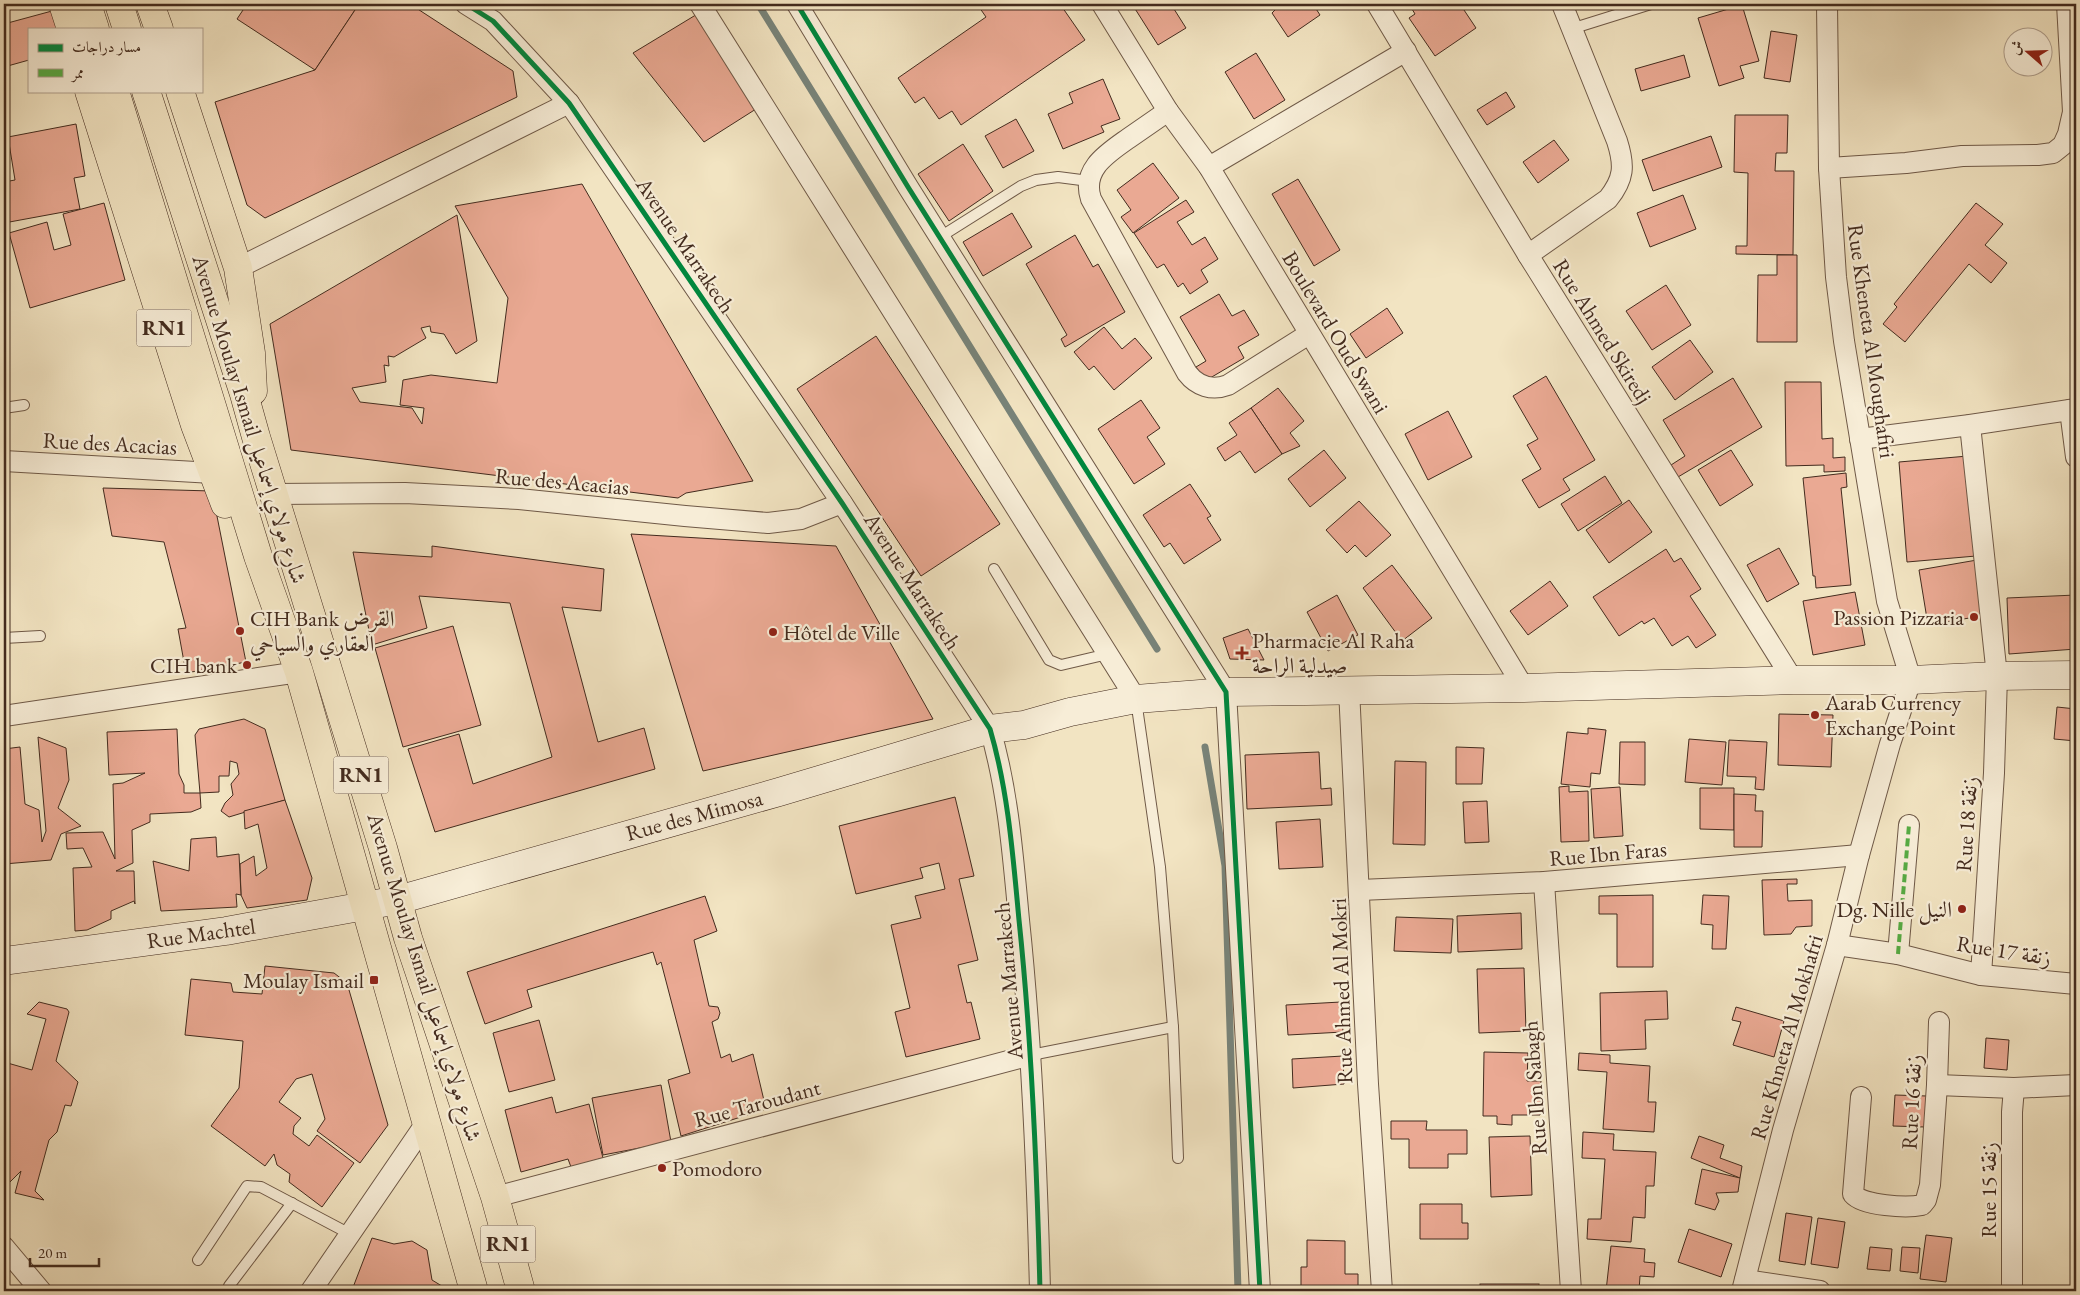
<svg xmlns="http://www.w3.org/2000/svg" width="2080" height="1295" font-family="'EB Garamond',Amiri,serif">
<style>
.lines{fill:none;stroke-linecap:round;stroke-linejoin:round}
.stream{stroke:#788379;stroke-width:7}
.building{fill:#eaa993;stroke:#432b1e}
.lane-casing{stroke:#6f5947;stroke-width:12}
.street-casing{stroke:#6f5947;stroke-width:22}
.secondary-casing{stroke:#432b1e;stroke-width:29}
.highway-casing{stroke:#432b1e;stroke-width:29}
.lane{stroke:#f7edd7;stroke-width:10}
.street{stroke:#f7edd7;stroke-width:20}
.secondary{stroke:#f7edd7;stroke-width:28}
.highway{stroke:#f2e4c2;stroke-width:28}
.quiet{stroke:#56ab43;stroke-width:4;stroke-dasharray:8 4;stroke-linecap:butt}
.cycleway-casing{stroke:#f7edd7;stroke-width:8}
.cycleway{stroke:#00873e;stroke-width:5}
.poi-dot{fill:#8f2418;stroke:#f7edd7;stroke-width:2}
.labels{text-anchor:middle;stroke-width:4.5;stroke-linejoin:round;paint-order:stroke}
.shield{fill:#f7edd7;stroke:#796556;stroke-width:1}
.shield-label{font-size:21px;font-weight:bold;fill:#432b1e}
.street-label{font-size:22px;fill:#432b1e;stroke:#f7edd7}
.poi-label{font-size:22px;fill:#432b1e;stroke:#f7edd7;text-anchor:start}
</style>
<rect width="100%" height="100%" fill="#f2e4c2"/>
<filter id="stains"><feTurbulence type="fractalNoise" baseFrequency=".004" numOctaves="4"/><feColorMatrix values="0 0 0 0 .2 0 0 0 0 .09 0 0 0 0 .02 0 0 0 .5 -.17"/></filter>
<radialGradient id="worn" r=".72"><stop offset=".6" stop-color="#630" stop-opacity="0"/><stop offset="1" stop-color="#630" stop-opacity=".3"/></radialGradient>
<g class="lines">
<g class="stream">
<path d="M758,4L1157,649"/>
<path d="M1205,747L1225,866L1238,1291"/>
</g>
</g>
<g class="building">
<path d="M247,4H359L315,70L237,19Z"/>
<path d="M359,4H410L513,71L517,97L265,218L247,205L215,102L315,70Z"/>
<path d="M977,4H1060L1085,40L961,125L952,111L939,119L924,97L915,103L898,78L986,17Z"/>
<path d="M1132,4H1183L1174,9L1186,28L1158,45Z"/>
<path d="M1281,4H1313L1320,15L1288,37L1272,13Z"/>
<path d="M1409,4H1460L1476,28L1435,56L1409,18L1415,14Z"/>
<path d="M1742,5L1759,61L1740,66L1744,78L1719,86L1698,18Z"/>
<path d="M63,8L65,29H29V60L4,67V24Z"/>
<path d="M699,13L756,109L704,142L633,53Z"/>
<path d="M1771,31L1797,35L1790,82L1764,78Z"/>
<path d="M1256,53L1285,100L1254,119L1225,72Z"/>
<path d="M1684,55L1690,77L1641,91L1635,69Z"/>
<path d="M1103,79L1120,119L1101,126L1104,132L1063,149L1048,114L1073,103L1069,93Z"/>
<path d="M1506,92L1515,107L1487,125L1477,110Z"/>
<path d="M1735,115H1788L1787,153H1776L1775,171H1794L1793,255L1736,254V246H1747L1748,173L1734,172Z"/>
<path d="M1016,119L1034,151L1003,168L985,136Z"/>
<path d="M76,124L85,176L74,178L80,209L4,223V182L15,180L8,137Z"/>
<path d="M1711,136L1722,167L1653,191L1642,160Z"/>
<path d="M1554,140L1569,160L1538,183L1523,162Z"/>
<path d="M963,144L993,191L949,221L918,174Z"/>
<path d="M1153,163L1179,198L1133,233L1121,217L1131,210L1117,190Z"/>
<path d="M1298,179L1340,250L1314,266L1272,194Z"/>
<path d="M582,184L753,481L686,493L678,498L291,450L270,324L457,215L477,341L456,354L444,334L431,332L430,326L421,328L426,338L394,357L388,356L389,366L384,365L386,382L352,388L360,402L412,408L422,424L424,408L400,405L403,380L431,375L497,383L508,298L455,206Z"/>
<path d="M1683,195L1696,229L1650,247L1637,213Z"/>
<path d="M1186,200L1194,212L1177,222L1192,245L1205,237L1218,259L1201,270L1208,282L1190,294L1183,283L1178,287L1164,264L1157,268L1134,233Z"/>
<path d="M104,203L125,280L30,308L9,233L47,222L54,250L71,245L63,214Z"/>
<path d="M1976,203L2003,224L1985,245L2007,263L1991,283L1969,264L1905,342L1883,324L1897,307L1894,304Z"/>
<path d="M1012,213L1032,247L983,276L963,242Z"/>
<path d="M1075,235L1093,267L1098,264L1125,312L1065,347L1061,339L1067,335L1026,264Z"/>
<path d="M1777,255H1797V342H1757L1758,275H1777Z"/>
<path d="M1666,285L1691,325L1652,350L1626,311Z"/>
<path d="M1219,294L1232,316L1244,310L1259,335L1238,347L1244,358L1205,381L1196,367L1206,361L1180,317Z"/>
<path d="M1387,308L1403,333L1366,358L1350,334Z"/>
<path d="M1104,327L1122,349L1135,338L1152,358L1114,390L1094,366L1089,370L1074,352Z"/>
<path d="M876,336L1000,524L921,576L797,389Z"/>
<path d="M1690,340L1713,372L1675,400L1652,367Z"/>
<path d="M1546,376L1595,460L1563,479L1570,490L1539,508L1522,480L1541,469L1527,445L1538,439L1513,396Z"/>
<path d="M1733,378L1762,427L1678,477L1671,465L1685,456L1663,420Z"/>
<path d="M1785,382H1821L1822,439L1833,438V458L1845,457V471L1824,472V465L1786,466Z"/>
<path d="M1278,388L1304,421L1290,433L1300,446L1282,454L1251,408Z"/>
<path d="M1141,400L1160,428L1147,437L1165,464L1134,484L1098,429Z"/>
<path d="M1251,408L1282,454L1255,473L1240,451L1225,461L1217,448L1237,435L1229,423Z"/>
<path d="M1448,411L1472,457L1428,480L1405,434Z"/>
<path d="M1324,450L1346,478L1310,507L1288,479Z"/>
<path d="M1731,450L1753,485L1720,506L1698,470Z"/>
<path d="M1968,456L1976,556L1907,562L1899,462Z"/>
<path d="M1846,473L1847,487L1841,488L1851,585L1816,588L1815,576H1813L1803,478Z"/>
<path d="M1605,476L1622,503L1578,531L1561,504Z"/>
<path d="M1190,484L1211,516L1207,518L1221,540L1184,564L1170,543L1164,547L1143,515Z"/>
<path d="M103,488L212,491L246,662L186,673L178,629L186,628L164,542L112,536Z"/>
<path d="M1629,500L1652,532L1609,563L1586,530Z"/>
<path d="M1359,501L1391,535L1366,557L1355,545L1347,553L1326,530Z"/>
<path d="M631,534L836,546L933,719L703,771Z"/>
<path d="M432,546L604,569L601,611L562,607L598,742L644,728L655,769L435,832L408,749L459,734L473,784L552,757L510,603L419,596L427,628L372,645L353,552L432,557Z"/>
<path d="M1779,548L1799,584L1767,602L1747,565Z"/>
<path d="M1666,549L1674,562L1681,558L1701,589L1690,596L1716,635L1696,648L1688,636L1672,646L1654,618L1644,624L1642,621L1619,636L1593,597Z"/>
<path d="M1977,560L1987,615L1928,625L1919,570Z"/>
<path d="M1392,565L1432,618L1402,641L1363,588Z"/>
<path d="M1550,581L1568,606L1528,635L1510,611Z"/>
<path d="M1855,592L1865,645L1813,655L1803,601Z"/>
<path d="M1337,595L1358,635L1328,651L1307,612Z"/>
<path d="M2076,595V649L2009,654L2007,598Z"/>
<path d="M453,626L481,725L403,747L375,648Z"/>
<path d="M1248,629L1264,660L1230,659L1223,638Z"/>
<path d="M2057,707L2076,709V741L2054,739Z"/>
<path d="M1779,714L1833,715L1831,767L1778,765Z"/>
<path d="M244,719L265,729L285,800L229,817L221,811L225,803L233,795L231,784L239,774L237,763L230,761L229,776H219V792L200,793L195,735L199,729Z"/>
<path d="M1588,728L1606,730L1600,774L1591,773L1590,787L1561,784L1567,732L1588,734Z"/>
<path d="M177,729L179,774L184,785V793H200L201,808L191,812L150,814V822L132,830L133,863L116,871H134L135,904L134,901L111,911V919L87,930L75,931L73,868L92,867L83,848L67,849L66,833L103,832L115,859L113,784L123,783L145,773L109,775L107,732Z"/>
<path d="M38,737L66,748L69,780L58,808L81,826L61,834L51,860L4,864V749L20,747L25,804L39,810L42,842L46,831Z"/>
<path d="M1689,739L1726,742L1722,785L1685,782Z"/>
<path d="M1729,740L1767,742L1764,790L1755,789L1756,777L1727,776Z"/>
<path d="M1620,742H1645V785L1619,784Z"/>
<path d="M1456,747L1484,748L1482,784H1456Z"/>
<path d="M1319,752L1321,789L1331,788L1332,805L1247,809L1245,755Z"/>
<path d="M1395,761L1426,762L1425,845L1393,844Z"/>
<path d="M1569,786V792L1588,791L1589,841L1561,842L1559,787Z"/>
<path d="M1620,787L1623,836L1594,838L1591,789Z"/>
<path d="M1700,788H1734V830L1700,829Z"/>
<path d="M1734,794L1756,795L1755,811H1763L1762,847H1734Z"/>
<path d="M955,797L974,876L959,879L978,960L958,965L967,1003L971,1002L980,1039L906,1057L895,1012L910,1008L891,925L921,918L915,896L945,889L939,863L920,868L923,878L856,894L839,826Z"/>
<path d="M285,800L312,878L307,900L247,908L241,895L240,864L254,856L256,876L267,868L258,824L245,829L244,811Z"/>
<path d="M1487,801L1489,842L1465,843L1463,802Z"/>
<path d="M1320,819L1323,867L1279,869L1276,822Z"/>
<path d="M216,837L217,857L239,854L241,895L236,894L237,907L161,911L153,861L189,871L191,839Z"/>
<path d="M1797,879V884H1787L1788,901L1812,900V926L1796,927L1791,934L1764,935L1762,880Z"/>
<path d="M1653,895V967H1617V914H1599V896Z"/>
<path d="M1703,895L1729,896L1726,949H1712L1713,925L1701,924Z"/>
<path d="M705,896L717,931L694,940L709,1006L718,1007L720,1013L718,1019L712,1022L721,1058L730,1054L732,1062L753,1054L766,1109L681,1136L668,1080L690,1073L661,962L657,965L653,952L527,990L532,1007L485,1024L467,972Z"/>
<path d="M1521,913L1522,949L1458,952L1457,916Z"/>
<path d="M1396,917L1453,919L1451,953L1394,951Z"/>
<path d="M265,966L334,973L347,983L388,1125L360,1163L317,1131L325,1119L312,1074L296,1079L279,1102L301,1118L294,1126L293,1134L309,1146L317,1135L354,1163L322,1207L289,1182L290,1174L277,1165L274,1154L265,1166L211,1126L239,1088L243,1041L185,1035L191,979L231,983L233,992L262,994Z"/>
<path d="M1524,968L1526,1031L1479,1033L1477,969Z"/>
<path d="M1667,991L1668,1019L1645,1020L1646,1049L1601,1051L1600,993Z"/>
<path d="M39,1002L67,1009L69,1012L56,1061L78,1082L71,1106L65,1105L57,1132L49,1140L35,1191L44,1200L15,1193L21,1171L6,1186L4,1185V1062L32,1070L46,1019L27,1014Z"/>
<path d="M1341,1002L1343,1032L1288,1035L1286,1005Z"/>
<path d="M1736,1007L1784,1021L1774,1057L1733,1045L1741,1022L1732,1020Z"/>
<path d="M539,1020L555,1080L509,1092L493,1033Z"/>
<path d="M1986,1038L2009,1040L2007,1070L1984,1068Z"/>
<path d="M1484,1052L1528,1053L1527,1081H1541L1540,1115H1512V1125L1497,1124V1116H1483Z"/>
<path d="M1579,1053L1610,1055V1063L1650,1066L1648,1102H1656L1654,1132L1603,1129L1607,1072L1578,1070Z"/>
<path d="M1343,1056L1344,1084L1293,1088L1292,1059Z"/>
<path d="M661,1085L671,1142L603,1155L592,1098Z"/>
<path d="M1895,1095L1927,1096L1925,1127L1893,1126Z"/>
<path d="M552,1097L556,1113L589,1104L603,1158L571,1167L568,1159L521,1172L505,1110Z"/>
<path d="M1391,1121H1427L1426,1130H1467V1154H1448V1168H1409V1139H1391Z"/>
<path d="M1583,1132L1614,1134L1613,1150L1656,1152L1654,1186H1646L1645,1218L1633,1217L1631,1242L1587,1239L1588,1219H1601L1605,1159L1582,1158Z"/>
<path d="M1530,1136L1532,1195L1491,1197L1489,1137Z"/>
<path d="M1699,1136L1724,1145L1720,1158L1742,1166L1740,1178L1691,1158Z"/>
<path d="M1702,1169L1740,1178L1738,1192L1716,1193L1719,1201L1715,1210L1695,1204Z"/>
<path d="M1420,1204H1462V1223H1468V1239H1420Z"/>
<path d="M1786,1213L1812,1217L1805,1265L1779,1261Z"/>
<path d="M1818,1218L1845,1222L1838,1268L1811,1264Z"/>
<path d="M1689,1229L1732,1244L1721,1277L1678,1262Z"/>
<path d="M1926,1235L1952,1238L1946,1282L1920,1279Z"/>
<path d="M372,1238L394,1244L412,1241L427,1250L432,1280L450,1291L352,1290Z"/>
<path d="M1307,1240L1345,1241V1274H1358V1291H1301V1267H1307Z"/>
<path d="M1611,1246L1645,1249L1644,1262L1655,1263L1654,1277L1640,1276L1639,1291H1606Z"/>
<path d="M1870,1247L1892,1249L1890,1271L1867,1269Z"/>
<path d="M1902,1247L1920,1248L1918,1273L1900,1271Z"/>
<rect x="1480" y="1284" width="59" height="7"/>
</g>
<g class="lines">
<defs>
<g id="lane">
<path d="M1571,29L1651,4"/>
<path d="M940,237L1021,186L1036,180L1058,177L1089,181"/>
<path d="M4,408L24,405"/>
<path d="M994,569L1049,660L1061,665L1108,654"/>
<path d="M4,638L40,636"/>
<path d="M1136,700L1160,867L1173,1027L1178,1158"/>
<path d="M1031,1055L1173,1027"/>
<path d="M198,1260L247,1186L261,1187L350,1234"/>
<path d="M229,1286L292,1203"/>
</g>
<g id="street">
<path d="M466,4L493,21L569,103L842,503L990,729C1008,790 1013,856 1019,920C1032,1043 1037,1167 1040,1291"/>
<path d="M700,4L1136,699"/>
<path d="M797,4L908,187L1226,692L1260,1291"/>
<path d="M1102,4L1168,111L1209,167L1524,688"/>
<path d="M1377,4L1528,255L1793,680"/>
<path d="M1168,111C1155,120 1142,129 1129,138C1108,153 1081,169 1091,199L1187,373C1197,386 1212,391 1228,385L1309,334"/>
<path d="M1209,167L1406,51"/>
<path d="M1829,168L1906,163L1962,156L2038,155L2053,153L2063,145L2068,134L2073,112L2067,4"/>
<path d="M1528,255L1608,199C1624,179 1625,166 1617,141L1562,4"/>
<path d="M238,268L569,103"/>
<path d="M2070,410L2076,457"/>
<path d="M1970,425L1997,676L1994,773L1981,975"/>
<path d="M1860,439L1970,425L2076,409"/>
<path d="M4,461L213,473"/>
<path d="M274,494L405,493L519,499L685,516L768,523L801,519L842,503"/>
<path d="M1349,689L1368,1084L1382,1291"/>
<path d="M4,716L299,672"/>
<path d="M1544,882L1571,1291"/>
<path d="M1360,890L1544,882L1859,855"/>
<path d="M1837,945L1898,954L1981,975L2076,984"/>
<path d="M1898,954L1909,825"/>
<path d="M1937,1085L2014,1088L2076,1085"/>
<path d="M1861,1097L1853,1194C1863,1206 1907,1208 1922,1205L1926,1200L1930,1185L1937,1085L1939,1022"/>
<path d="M495,1197L1031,1055"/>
<path d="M4,1247L41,1291"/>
<path d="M1745,1280L1820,1291"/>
<path d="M311,1291L426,1123"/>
<path d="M1742,1291L1783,1130L1837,945L1859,855L1890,744L1911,680L1887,601L1844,341L1836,277L1829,168L1827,4"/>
<path d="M2012,1291V1112L2014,1088"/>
</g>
<path id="secondary" d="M4,961L226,931L398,900L779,792L990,729L1024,725L1070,712L1136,699L1226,692L1524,688L1793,680H1911L1997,676L2076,675"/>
<g id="highway">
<path d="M63,4L71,29"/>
<path d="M87,4L95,29"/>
<path d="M119,4L127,29"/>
<path d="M150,4L159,29"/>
<path d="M89,91L195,425L225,504"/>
<path d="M115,91L258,556L299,672L474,1291"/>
<path d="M146,91L244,394L256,437L383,848L408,938L495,1197L521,1291"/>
<path d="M180,91L238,268L251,353L253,391"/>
</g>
</defs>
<use href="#lane" class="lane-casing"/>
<use href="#street" class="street-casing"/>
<use href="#secondary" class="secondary-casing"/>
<use href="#highway" class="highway-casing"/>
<use href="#lane" class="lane"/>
<use href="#street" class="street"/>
<use href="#secondary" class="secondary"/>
<use href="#highway" class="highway"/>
<path class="quiet" d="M1898,954L1909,825"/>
<defs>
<g id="cycleway">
<path d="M466,4L493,21L569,103L842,503L990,729C1008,790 1013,856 1019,920C1032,1043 1037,1167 1040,1291"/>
<path d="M797,4L908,187L1226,692L1260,1291"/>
</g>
</defs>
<use href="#cycleway" class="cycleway-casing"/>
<use href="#cycleway" class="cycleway"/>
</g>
<g class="poi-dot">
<circle cx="1974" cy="617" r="5"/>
<circle cx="240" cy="631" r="5"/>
<circle cx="773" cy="632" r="5"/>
<path d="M1239.5 645.5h5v5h5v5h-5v5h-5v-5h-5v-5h5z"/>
<circle cx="247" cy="665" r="5"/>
<circle cx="1815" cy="715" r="5"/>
<circle cx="1962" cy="909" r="5"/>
<rect x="369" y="975" width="10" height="10" rx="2.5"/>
<circle cx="662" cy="1168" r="5"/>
</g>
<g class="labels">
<g class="shield">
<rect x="136.5" y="309.5" width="55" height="37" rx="4"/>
<rect x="333.5" y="756.5" width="55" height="37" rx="4"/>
<rect x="480.5" y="1225.5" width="55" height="37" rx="4"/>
</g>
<g class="shield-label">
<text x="164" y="335">RN1</text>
<text x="361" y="782">RN1</text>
<text x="508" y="1251">RN1</text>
</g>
<g class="street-label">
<text transform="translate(686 245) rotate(56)" y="8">Avenue Marrakech</text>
<text transform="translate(1603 331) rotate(58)" y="8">Rue Ahmed Skiredj</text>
<text transform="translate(1336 332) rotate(59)" y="8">Boulevard Oud Swani</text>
<text transform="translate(1872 341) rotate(82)" y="8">Rue Kheneta Al Moughafiri</text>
<text transform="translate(250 419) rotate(73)" y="8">Avenue Moulay Ismail شارع مولاي إسماعيل</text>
<text transform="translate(110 443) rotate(3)" y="8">Rue des Acacias</text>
<text transform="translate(562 481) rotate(5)" y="8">Rue des Acacias</text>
<text transform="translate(913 581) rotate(57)" y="8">Avenue Marrakech</text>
<text transform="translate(694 815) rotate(-15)" y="8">Rue des Mimosa</text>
<text transform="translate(1966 824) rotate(-86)" y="8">Rue 18 زنقة</text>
<text transform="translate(1608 853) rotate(-5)" y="8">Rue Ibn Faras</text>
<text transform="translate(201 933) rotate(-8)" y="8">Rue Machtel</text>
<text transform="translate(2004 950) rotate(9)" y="8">Rue 17 زنقة</text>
<text transform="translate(425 977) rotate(73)" y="8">Avenue Moulay Ismail شارع مولاي إسماعيل</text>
<text transform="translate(1008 981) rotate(-95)" y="8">Avenue Marrakech</text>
<text transform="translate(1341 991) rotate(-92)" y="8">Rue Ahmed Al Mokri</text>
<text transform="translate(1786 1037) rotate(-74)" y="8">Rue Khneta Al Mokhafri</text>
<text transform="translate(1534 1088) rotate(-94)" y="8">Rue Ibn Sabagh</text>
<text transform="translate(1911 1102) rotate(-87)" y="8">Rue 16 زنقة</text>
<text transform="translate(757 1103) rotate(-15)" y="8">Rue Taroudant</text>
<text transform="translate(1988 1190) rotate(-90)" y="8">Rue 15 زنقة</text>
</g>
<g class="poi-label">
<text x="1964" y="625" text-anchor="end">Passion Pizzaria</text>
<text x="250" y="626">CIH Bank القرض<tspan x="250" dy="25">العقاري والسياحي</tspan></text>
<text x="783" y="640">Hôtel de Ville</text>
<text x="1252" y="648">Pharmacie Al Raha<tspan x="1252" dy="25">صيدلية الراحة</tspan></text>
<text x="237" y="673" text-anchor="end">CIH bank</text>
<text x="1825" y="710">Aarab Currency<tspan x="1825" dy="25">Exchange Point</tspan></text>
<text x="1952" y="917" text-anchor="end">Dg. Nille النيل</text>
<text x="364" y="988" text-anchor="end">Moulay Ismail</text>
<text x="672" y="1176">Pomodoro</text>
</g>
</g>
<rect width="2080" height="1295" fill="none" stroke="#f2e4c2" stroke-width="20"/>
<rect x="5" y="5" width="2070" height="1285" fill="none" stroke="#432b1e" stroke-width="2.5"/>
<rect x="10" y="10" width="2060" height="1275" fill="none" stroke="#432b1e"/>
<rect x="28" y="28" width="175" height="65" fill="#f7edd7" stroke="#af9f8d"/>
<rect x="38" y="44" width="25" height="8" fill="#00873e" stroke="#af9f8d"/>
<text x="72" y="52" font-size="15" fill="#432b1e">مسار دراجات</text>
<rect x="38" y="69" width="25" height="8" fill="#56ab43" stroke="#af9f8d"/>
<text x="72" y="78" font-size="15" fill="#432b1e">ممر</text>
<g transform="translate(2028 52) rotate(290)"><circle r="24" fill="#f7edd7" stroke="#af9f8d"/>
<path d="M0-4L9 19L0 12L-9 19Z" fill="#8f2418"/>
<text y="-8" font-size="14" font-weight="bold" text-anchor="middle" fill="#432b1e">ش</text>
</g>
<path d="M30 1258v8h69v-8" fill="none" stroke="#432b1e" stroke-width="2.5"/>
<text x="38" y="1258" font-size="15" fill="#432b1e" stroke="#f7edd7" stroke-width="4" paint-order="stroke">20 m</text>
<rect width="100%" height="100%" filter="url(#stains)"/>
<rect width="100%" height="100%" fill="url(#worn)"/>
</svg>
